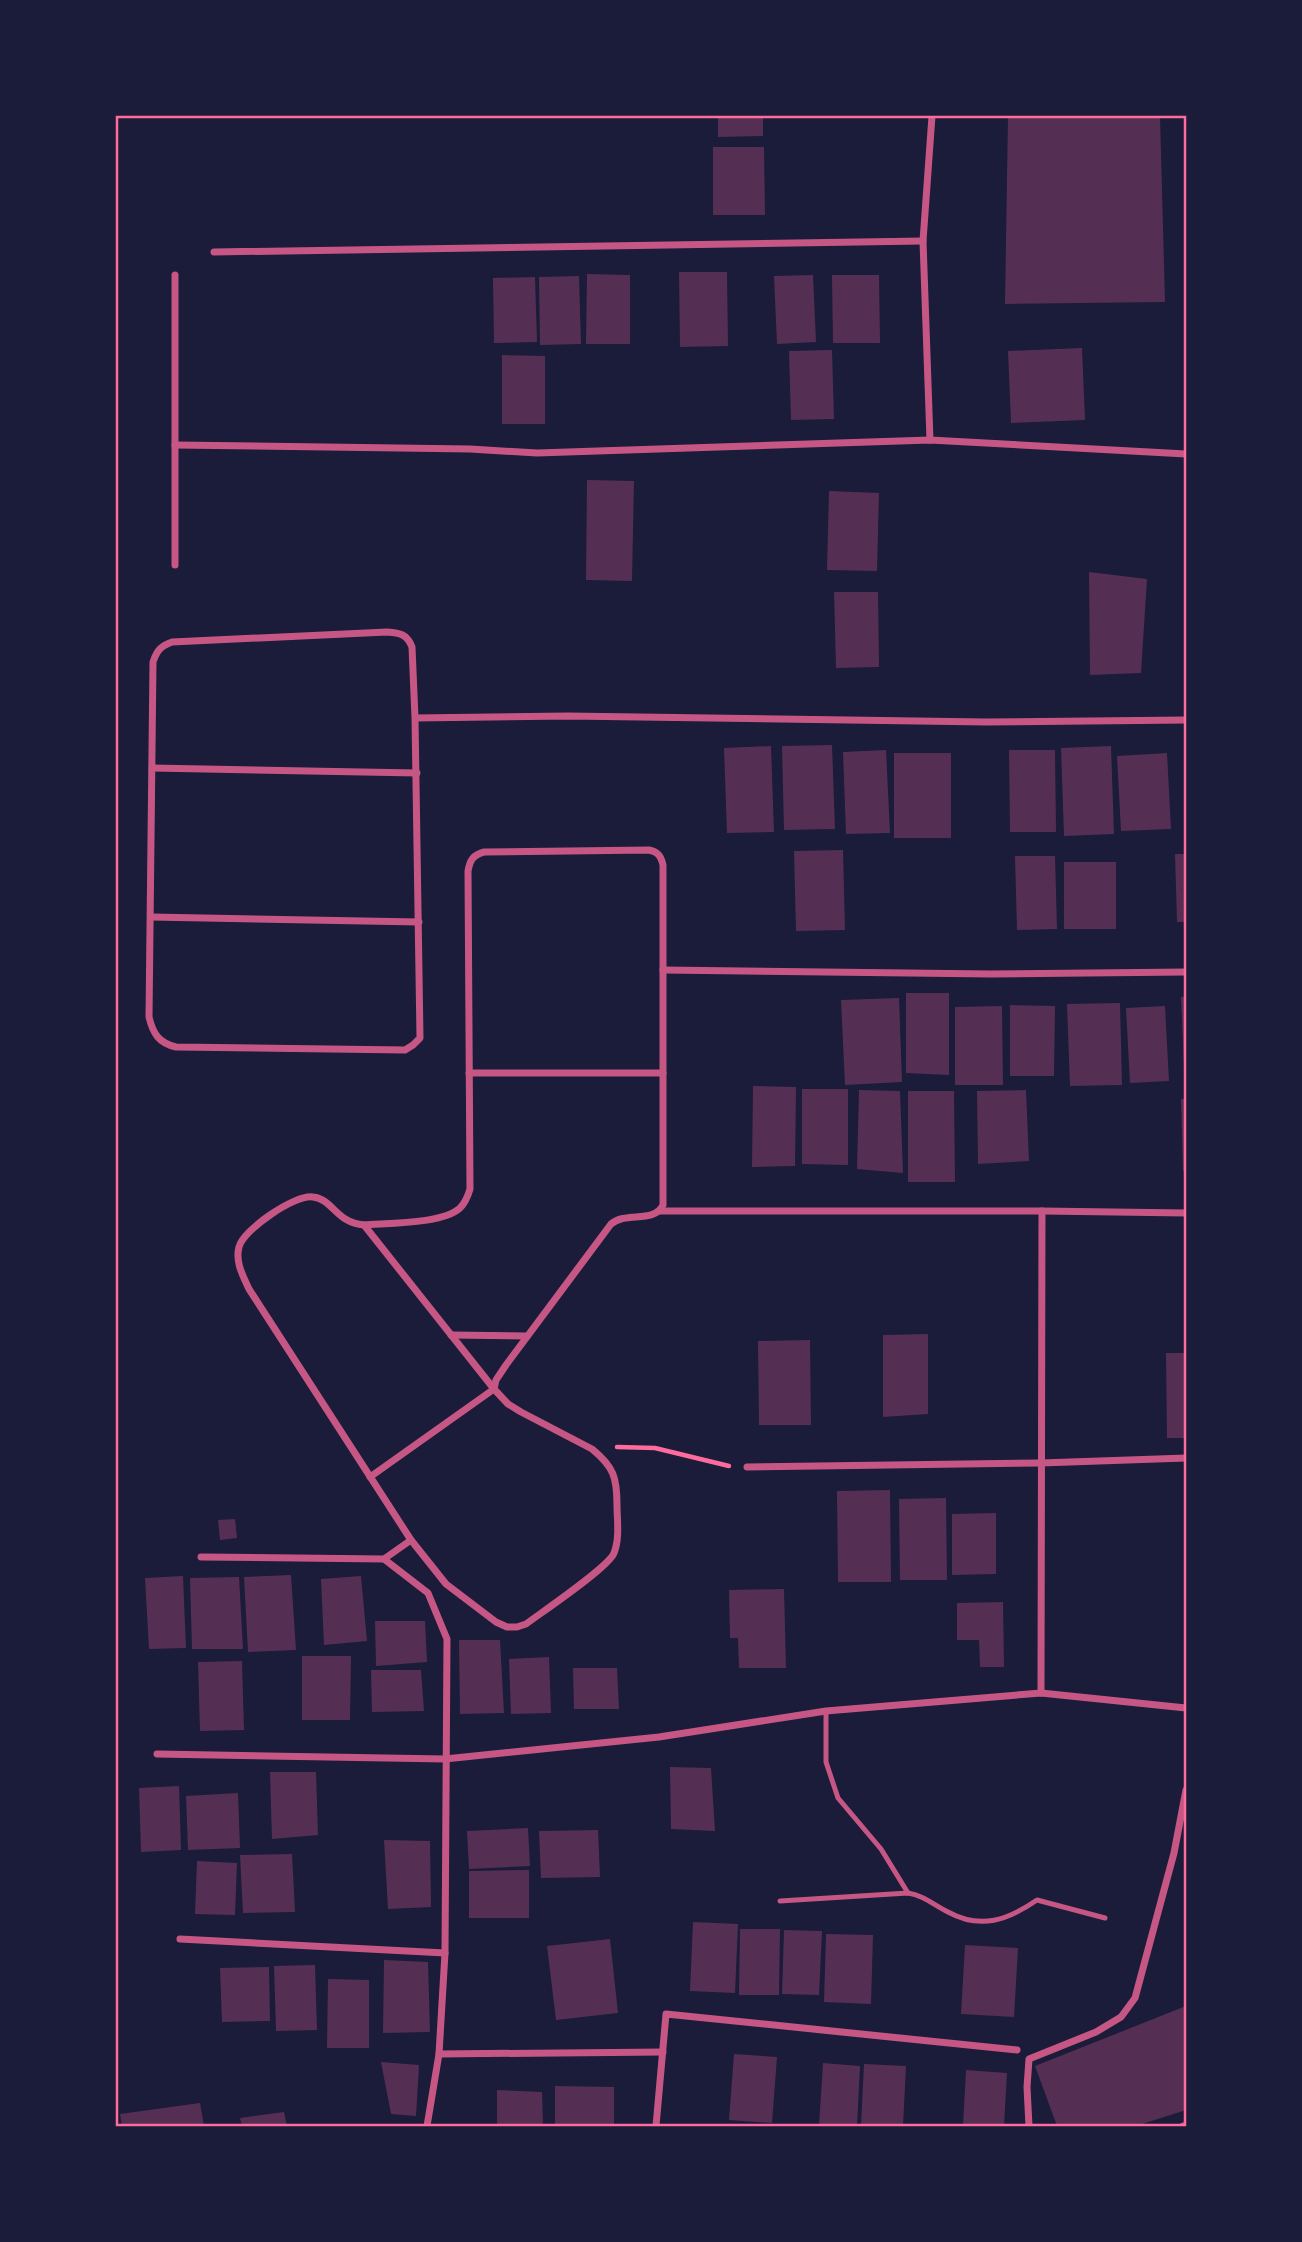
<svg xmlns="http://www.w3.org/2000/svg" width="1302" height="2242" font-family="Signika,sans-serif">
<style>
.building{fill:#542f53}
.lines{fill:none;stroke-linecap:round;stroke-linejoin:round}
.path{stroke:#ff6b9d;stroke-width:4.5}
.service{stroke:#c65784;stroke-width:5}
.minor{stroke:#c65784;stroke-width:7}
.neatline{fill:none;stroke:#ff6b9d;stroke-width:2.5}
</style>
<rect width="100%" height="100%" fill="#1b1b3a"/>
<g class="building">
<path d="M718,116H763V136L718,137Z"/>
<path d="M1008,116H1160L1165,302L1005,304Z"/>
<path d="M713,147H764L765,215H713Z"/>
<path d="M679,272H727L728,346L680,347Z"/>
<path d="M587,274L630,275V344H586Z"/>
<path d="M813,275L816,342L777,344L774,276Z"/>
<path d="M832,275H879L880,343H833Z"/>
<path d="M579,276L581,344L540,345L539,277Z"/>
<path d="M535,277L537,342L494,343L493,278Z"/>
<path d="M1082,348L1085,420L1011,423L1008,351Z"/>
<path d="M832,350L834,419L791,420L789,351Z"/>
<path d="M502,355L545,356V424H502Z"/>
<path d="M587,480L634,481L632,581L586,580Z"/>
<path d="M829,491L879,493L877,571L827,570Z"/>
<path d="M1089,572L1147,579L1141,673L1090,675Z"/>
<path d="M834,592H878L879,667L836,668Z"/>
<path d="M832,745L835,829L784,830L782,746Z"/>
<path d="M771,746L774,832L727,833L724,748Z"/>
<path d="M1111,746L1114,834L1064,836L1061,748Z"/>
<path d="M886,750L890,833L846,834L843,752Z"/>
<path d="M1009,750H1055L1056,832H1010Z"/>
<rect x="894" y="753" width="57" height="85"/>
<path d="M1167,753L1171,829L1121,831L1117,756Z"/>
<path d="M843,850L845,930L796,931L794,851Z"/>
<path d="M1175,854H1186V922H1177Z"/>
<path d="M1015,856H1055L1057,929L1017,930Z"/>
<rect x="1064" y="862" width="52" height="67"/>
<path d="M906,993H949V1075L906,1073Z"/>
<path d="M1186,996V1068H1184L1181,997Z"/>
<path d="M899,998L902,1082L845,1085L841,1000Z"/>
<path d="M1120,1003L1122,1085L1070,1086L1067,1004Z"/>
<path d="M1010,1005L1055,1006L1054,1076H1010Z"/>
<path d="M1002,1006L1003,1085H955V1007Z"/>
<path d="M1165,1006L1169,1081L1130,1083L1126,1008Z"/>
<path d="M753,1086L796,1087L795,1166L752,1167Z"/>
<path d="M802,1089H848V1165L802,1164Z"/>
<path d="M859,1090L900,1091L903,1173L857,1169Z"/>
<path d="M1026,1090L1029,1161L978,1164L977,1091Z"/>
<path d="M908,1091H954L955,1182H908Z"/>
<path d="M1181,1099H1186V1171H1183Z"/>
<path d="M928,1334V1414L883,1417V1335Z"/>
<path d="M810,1340L811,1425H759L758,1341Z"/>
<path d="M1166,1353H1186V1438H1167Z"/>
<path d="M890,1490L891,1582H838L837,1491Z"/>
<path d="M946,1498L947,1580H900L899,1499Z"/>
<path d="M996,1513V1574L952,1575V1514Z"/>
<path d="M235,1519L237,1538L220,1540L218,1520Z"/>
<path d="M291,1575L296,1650L248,1652L244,1577Z"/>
<path d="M183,1576L186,1648L149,1649L145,1578Z"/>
<path d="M361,1576L367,1641L324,1645L321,1579Z"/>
<path d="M239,1577L243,1649H192L190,1578Z"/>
<path d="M784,1589L786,1668H739L738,1638H730L729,1590Z"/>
<path d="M1003,1602L1004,1667H980L979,1640H957V1603Z"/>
<path d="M375,1621H425L427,1662L376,1666Z"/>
<path d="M459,1640H500L504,1713L460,1714Z"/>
<path d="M302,1656H351L350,1720H302Z"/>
<path d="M549,1657L551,1713L511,1714L509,1659Z"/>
<path d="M242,1661L244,1730L200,1731L198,1662Z"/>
<path d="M573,1668H617L619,1709H574Z"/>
<path d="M371,1670H421L424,1711L372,1712Z"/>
<path d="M670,1767L711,1768L715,1831L671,1829Z"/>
<path d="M270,1772H316L318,1835L272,1839Z"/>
<path d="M179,1786L181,1850L141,1852L139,1788Z"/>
<path d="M238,1793L240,1848L188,1850L186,1796Z"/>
<path d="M528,1828L530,1866L469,1869L467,1831Z"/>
<path d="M598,1830L600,1877L541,1878L539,1831Z"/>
<path d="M384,1840L430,1841L431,1907L388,1909Z"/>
<path d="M292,1854L295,1912L243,1913L240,1855Z"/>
<path d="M197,1861L237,1863L235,1915L195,1914Z"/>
<path d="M529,1870V1918H469V1871Z"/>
<path d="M693,1922L738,1924L735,1993L690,1991Z"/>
<path d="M740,1929H780L779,1995H739Z"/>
<path d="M784,1930L822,1931L819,1995L782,1994Z"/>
<path d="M826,1934L873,1935L871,2004L824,2002Z"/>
<path d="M610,1939L618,2013L556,2020L547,1946Z"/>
<path d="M965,1945L1018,1948L1014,2017L961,2014Z"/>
<path d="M384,1960L428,1962L430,2032L383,2033Z"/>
<path d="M315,1965L317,2030L276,2031L274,1966Z"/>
<path d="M269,1967L270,2021L222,2022L220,1968Z"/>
<path d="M328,1979L369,1980V2048H327Z"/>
<path d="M1186,2006V2110L1136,2126H1057L1035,2066Z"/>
<path d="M734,2054L777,2057L772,2123L729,2120Z"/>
<path d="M381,2062L419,2065L416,2116L391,2114Z"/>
<path d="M823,2063L860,2066L857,2126H819Z"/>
<path d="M864,2064L906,2066L903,2126H861Z"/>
<path d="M966,2070L1007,2073L1004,2126H963Z"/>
<path d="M555,2086L614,2087V2126H555Z"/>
<path d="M497,2090L542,2092L543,2126H497Z"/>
<path d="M200,2103L204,2126H122L120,2114Z"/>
<path d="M284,2112L287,2126H242L240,2118Z"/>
</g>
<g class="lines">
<path class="path" d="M617,1447L655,1448L729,1466"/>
<g class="service">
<path d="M826,1711V1762L838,1798L881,1849L908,1893"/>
<path d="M780,1901L908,1893C923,1895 934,1905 948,1912C981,1930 1008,1920 1037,1900L1105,1918"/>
</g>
<g class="minor">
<path d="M214,252L923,241"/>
<path d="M930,440L923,241L932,116"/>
<path d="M175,445L470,449L537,453L930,440L1186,454"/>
<path d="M175,565V275"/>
<path d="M415,718L412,647C407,634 400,633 387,632L172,642C161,646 157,650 153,662L149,1017C153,1034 159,1043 176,1047L405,1050L413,1045L420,1038L415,718L568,716L986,722L1186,720"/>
<path d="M152,768L417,773"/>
<path d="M649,850C658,852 661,856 663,865V1205C654,1224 626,1211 611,1224L506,1365L496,1380L494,1389L508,1404L521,1412L592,1449C614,1467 617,1478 617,1505C617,1520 620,1538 614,1553C609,1567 542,1612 526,1624L517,1627H507L496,1622L446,1584L411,1540L249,1289C243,1276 235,1262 239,1247C243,1230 295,1194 313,1197C333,1199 336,1223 364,1225C387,1223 443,1224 460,1208C465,1203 468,1196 470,1189L468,871C470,860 473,855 484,852Z"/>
<path d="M151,917L419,922"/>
<path d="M663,970L991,974L1186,972"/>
<path d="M469,1073H663"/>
<path d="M660,1211H1042L1186,1213"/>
<path d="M364,1225L494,1389L370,1477"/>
<path d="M451,1335L527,1336"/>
<path d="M747,1467L1041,1463L1186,1458"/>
<path d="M201,1557L384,1559L428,1593L447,1639L445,1953L439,2054L427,2126"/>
<path d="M384,1559L411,1540"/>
<path d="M1041,1693L1042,1211"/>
<path d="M157,1754L445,1759L659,1737L826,1711L1041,1693L1186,1708"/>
<path d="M180,1939L445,1953"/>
<path d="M439,2054L663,2052"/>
<path d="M656,2126L666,2014L1017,2050"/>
<path d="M1029,2126L1027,2087L1029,2059L1096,2032L1121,2017L1135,1998L1174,1853L1186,1790"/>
<path d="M1183,2126L1186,2125"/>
</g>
</g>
<rect width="1302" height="2242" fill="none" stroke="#1b1b3a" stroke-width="234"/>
<rect x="117" y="117" width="1068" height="2008" class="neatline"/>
</svg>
